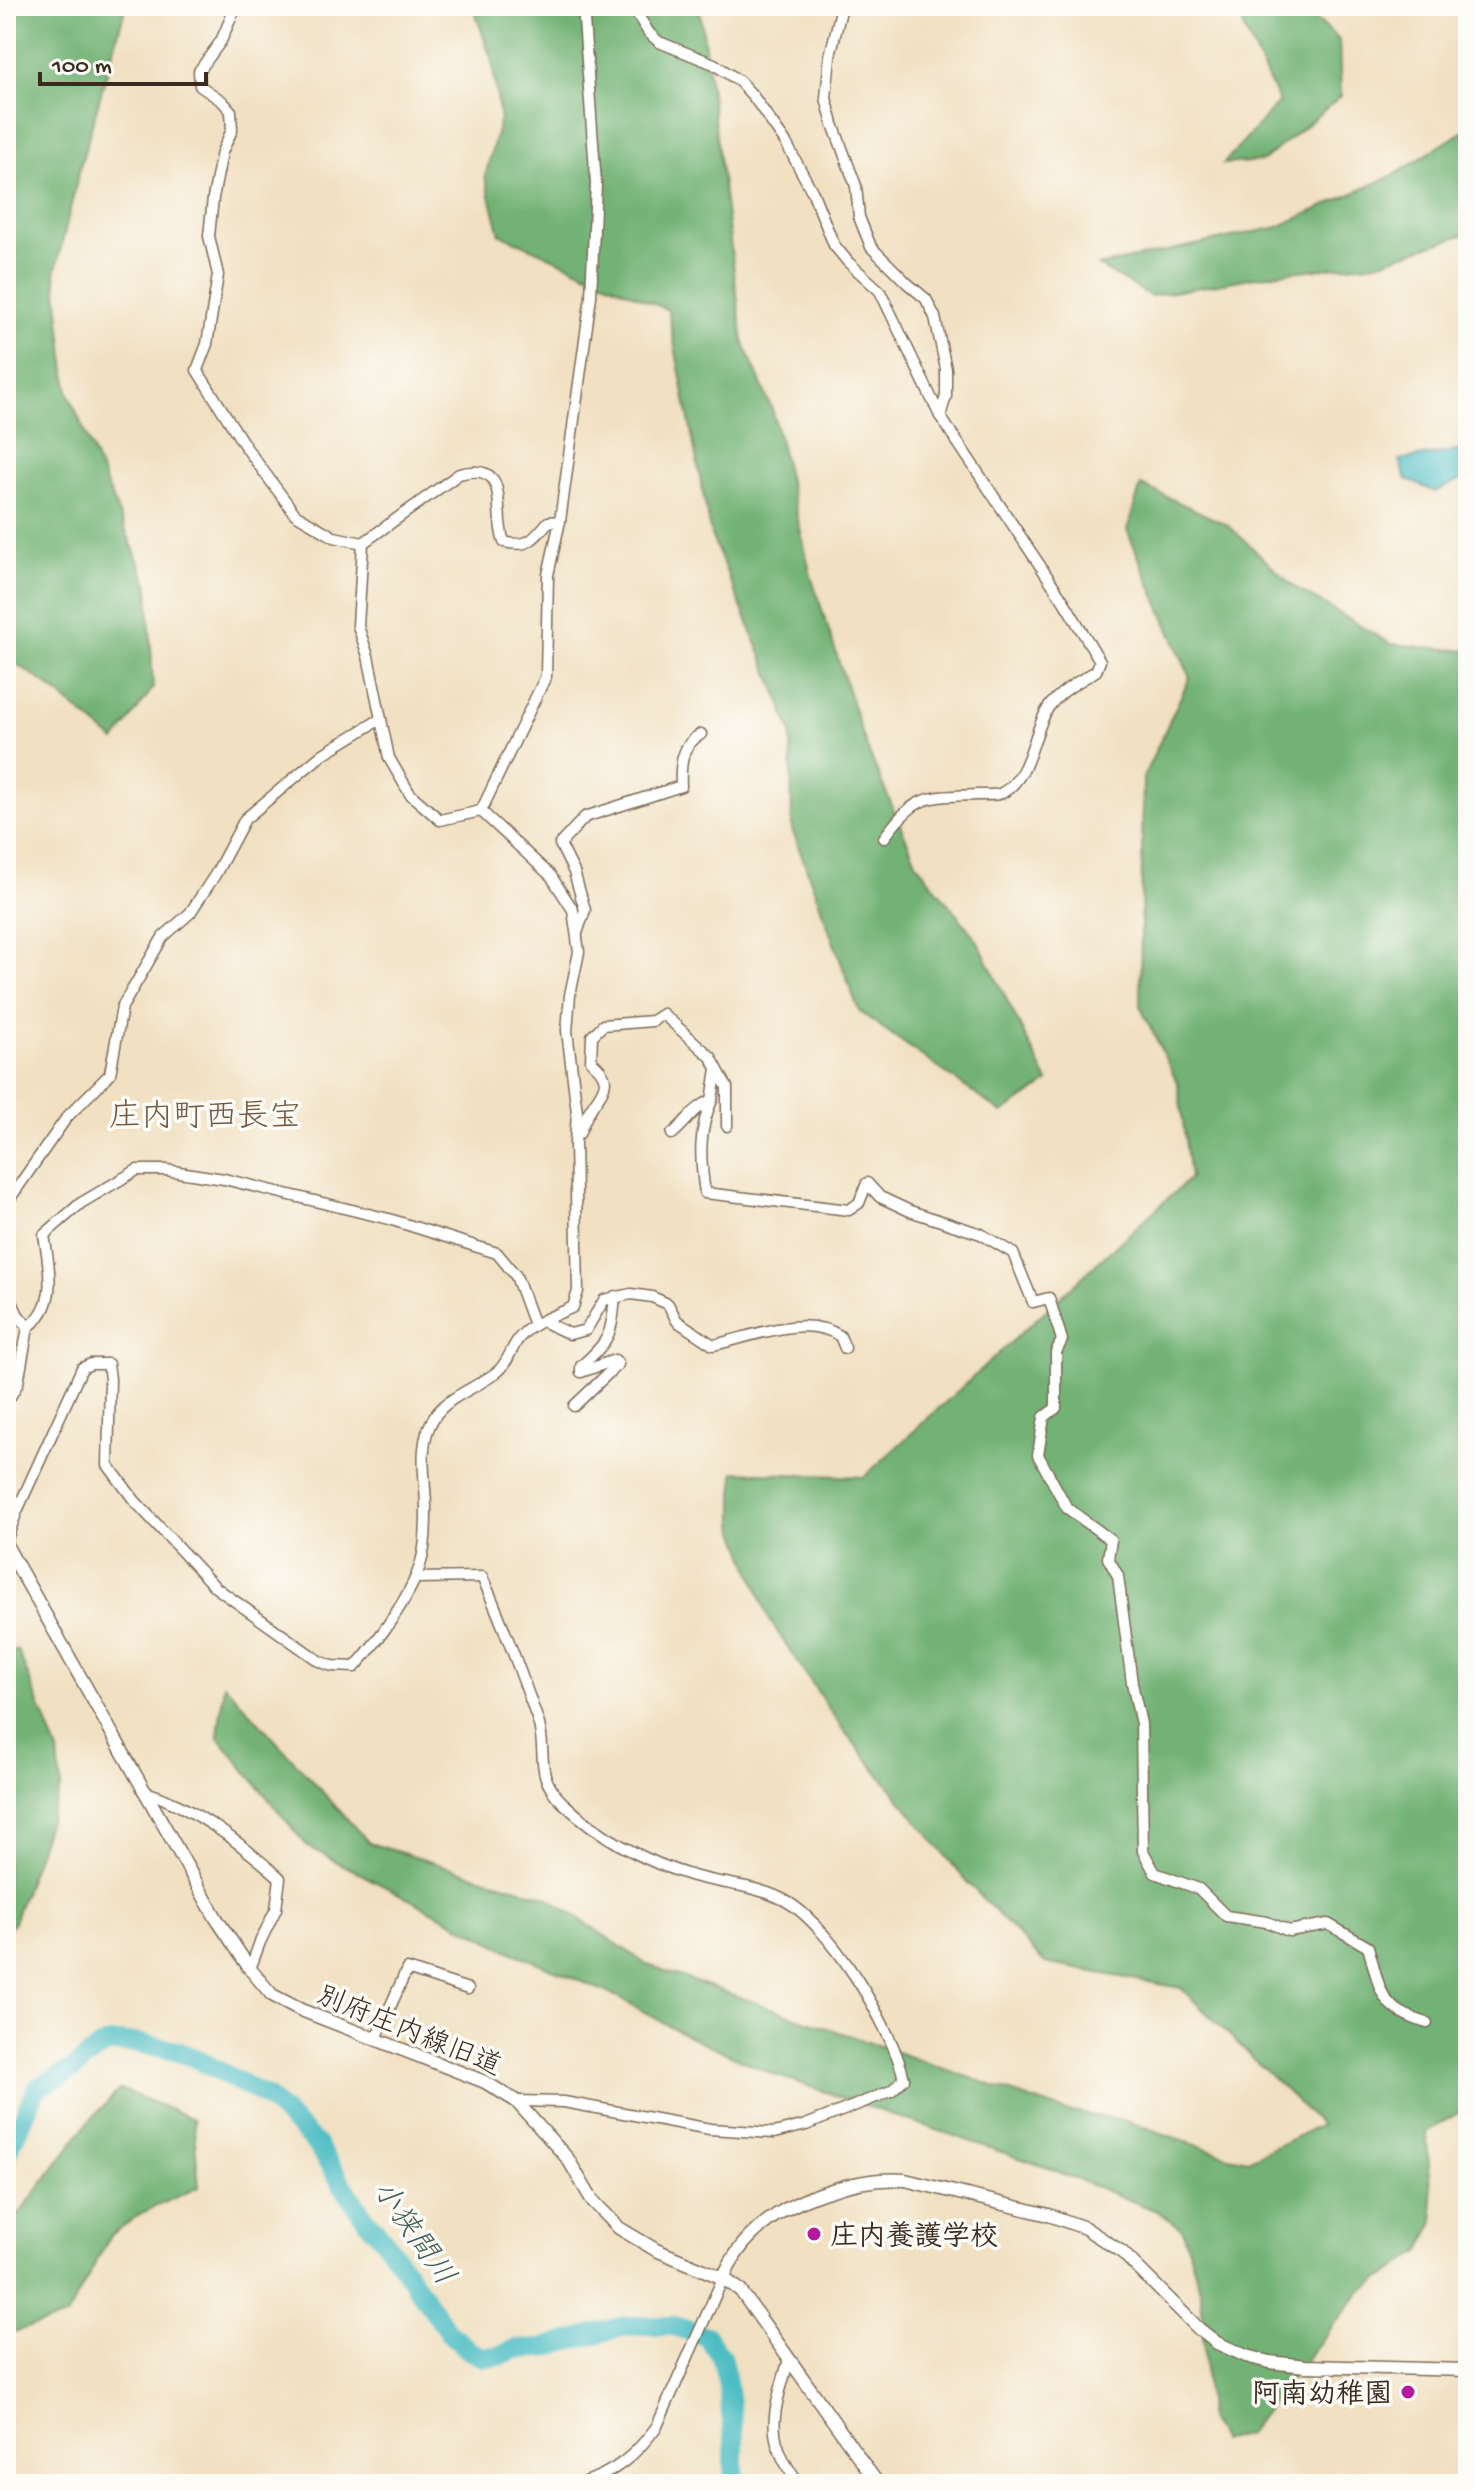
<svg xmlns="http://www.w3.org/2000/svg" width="1474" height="2490" font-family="'Gochi Hand','Klee One',sans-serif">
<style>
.forest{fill:#72b274;stroke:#566e49;stroke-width:2}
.water{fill:#4ebdc4;stroke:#447471;stroke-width:2}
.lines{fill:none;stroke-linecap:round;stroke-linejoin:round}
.river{stroke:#4ebdc4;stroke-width:20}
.minor-casing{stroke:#7b6a57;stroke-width:13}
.tertiary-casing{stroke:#7b6a57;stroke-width:15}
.minor{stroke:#fff;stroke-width:10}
.tertiary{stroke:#fff;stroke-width:12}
.poi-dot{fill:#b5179e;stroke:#fdfcf7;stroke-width:3}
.labels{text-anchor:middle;stroke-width:7;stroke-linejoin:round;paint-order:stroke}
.street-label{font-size:28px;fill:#3b2a1e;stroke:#fdfcf7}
.poi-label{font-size:28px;font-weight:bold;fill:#3b2a1e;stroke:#fdfcf7;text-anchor:start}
.water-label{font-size:30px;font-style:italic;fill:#425d58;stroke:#fdfcf7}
.quarter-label{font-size:32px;fill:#755942;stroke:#fdfcf7}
</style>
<rect width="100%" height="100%" fill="#fdfcf7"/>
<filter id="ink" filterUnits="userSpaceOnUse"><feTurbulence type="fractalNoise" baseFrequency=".0125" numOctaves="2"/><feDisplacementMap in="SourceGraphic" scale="16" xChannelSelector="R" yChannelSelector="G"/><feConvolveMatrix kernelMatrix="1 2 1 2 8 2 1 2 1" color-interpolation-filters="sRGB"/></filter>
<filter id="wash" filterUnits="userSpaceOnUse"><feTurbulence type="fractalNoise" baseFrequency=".006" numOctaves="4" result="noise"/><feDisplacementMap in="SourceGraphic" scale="32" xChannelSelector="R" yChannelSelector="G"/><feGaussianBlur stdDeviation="1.8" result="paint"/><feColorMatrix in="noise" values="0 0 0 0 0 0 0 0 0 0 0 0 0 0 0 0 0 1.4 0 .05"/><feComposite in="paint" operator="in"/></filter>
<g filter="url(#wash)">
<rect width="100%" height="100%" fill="#f1e0c1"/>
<g class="forest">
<path d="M6,6H126L80,167L55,273L68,392L148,584L153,688L115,741L45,683L6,657Z"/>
<path d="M473,6H697L700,10L743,341L773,412L811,576L867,748L917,864L977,940L1048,1082L1002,1113L859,1011L792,829L791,733L774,685L711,535L668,310L500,234L485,177L500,119L492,61Z"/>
<path d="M1238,6H1302L1339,40L1341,96L1263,161L1223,164L1279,102L1245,31Z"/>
<path d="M1468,128V233L1377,263L1279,273L1151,296L1098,266L1278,227L1396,174Z"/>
<path d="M1141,485L1228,525L1293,586L1391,644L1468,651V2107L1426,2132L1434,2221L1421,2251L1359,2293L1247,2434L1221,2441L1208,2418L1201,2293L1183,2230L1157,2211L1051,2169L770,2073L680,2032L618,1997L503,1948L307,1846L218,1737L224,1684L369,1843L547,1897L648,1965L1065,2111L1127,2121L1225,2155L1248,2160L1321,2125L1181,1988L1045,1963L967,1882L841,1727L769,1619L734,1525V1472L864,1477L1190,1178L1178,1084L1140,1006L1143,778L1190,677L1127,530Z"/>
<path d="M6,1650L18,1651L58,1752L61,1786L14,1922L6,1934Z"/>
<path d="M120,2089L193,2119L199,2187L141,2213L110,2236L66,2317L6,2334V2232L85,2126Z"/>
</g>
<path class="water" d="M1468,449V480L1462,479L1435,492L1406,479L1399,460Z"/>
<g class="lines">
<path class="river" d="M6,2155L37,2088L75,2068L100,2047L111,2043H137L173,2050L193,2057L267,2097L317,2145L361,2213L384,2240L449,2333L470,2351L483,2357L499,2356L516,2349L543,2348L625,2326H674L706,2336L721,2356L727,2381L734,2437V2484"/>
</g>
</g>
<g filter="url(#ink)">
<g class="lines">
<defs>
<g id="minor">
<path d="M236,6L221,41L199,71L200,86L222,101L231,111L232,130L222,152L213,198L209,236L218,275L207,344L197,370L245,446L295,514L334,537L363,543L459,474C513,460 492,510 504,542C528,548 533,540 548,522L560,521"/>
<path d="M632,6L649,33L659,42L714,64L739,81L753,96L786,143L813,193L834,245L848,262L880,291L940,416L1063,600L1100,661L1096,671C1079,681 1059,692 1048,708C1032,734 1031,777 1002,793C995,796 985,795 977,795C926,797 916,794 884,838"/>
<path d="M842,6L830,56L826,98L833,124L856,186L859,217L871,247L907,283L926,299L935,317L946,369V396L940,416"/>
<path d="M363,543L358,626L368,656L389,758L410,794L440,820L481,811"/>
<path d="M481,811L546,676L548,575L560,521L591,296L596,184L583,6"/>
<path d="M577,933L585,910L574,872L560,844L585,817L681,786C680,765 681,745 701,734"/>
<path d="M712,1100C698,1131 700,1160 705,1193L849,1210L859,1203L867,1183L880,1197L910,1211L981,1234L1013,1253L1033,1302L1049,1298L1062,1340L1056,1352V1408L1044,1417L1038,1455L1067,1508L1111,1540L1108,1558L1118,1576L1132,1683L1141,1724L1143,1851L1155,1873L1199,1889L1226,1916L1267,1922L1289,1931L1328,1924L1368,1947C1382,1993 1378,2008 1427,2023"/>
<path d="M579,1134C582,1126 585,1118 590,1110C602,1090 616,1081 591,1061L592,1036L603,1025L652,1021L663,1014L711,1057L727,1087V1126"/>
<path d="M672,1134C688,1121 693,1108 712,1100L717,1069"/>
<path d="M6,1204L67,1117L110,1074L122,1007L163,937L190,913L215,875L245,819L323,754L379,720"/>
<path d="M6,1289L18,1315L28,1327"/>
<path d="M542,1321L570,1334L586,1330L604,1300L631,1294L652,1297L668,1304L677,1321L713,1345C752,1337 805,1313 840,1336L845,1348"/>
<path d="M6,1404L18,1383L28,1327C59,1306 49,1267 44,1235L81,1203L137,1170H166L224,1179L389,1219L497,1253L516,1276L534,1325"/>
<path d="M574,1406L618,1364L615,1360L581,1372V1366C610,1341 612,1333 615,1296"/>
<path d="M6,1541L17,1511L82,1368L91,1364H108L110,1379L108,1465L134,1500L215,1587L319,1661L332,1666L355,1667C378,1641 415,1591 422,1558C426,1543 426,1525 426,1509C426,1480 417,1446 433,1419C447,1396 477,1388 497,1372C508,1364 511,1347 520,1337C534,1321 555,1316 573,1307L578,1291L575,1143L577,1112L567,1031L570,995L579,952L573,910L551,876L481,811"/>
<path d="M416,1578L482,1577C503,1623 520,1670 537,1718C549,1750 532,1773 562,1802C598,1836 645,1862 693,1876C722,1884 752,1885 780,1898C828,1919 893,2029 904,2079L891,2091L806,2125L774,2133L710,2129L564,2102L516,2101"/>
<path d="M143,1791C195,1807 239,1842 280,1878L276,1909L260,1942L250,1969"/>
<path d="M376,2039L407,1969L468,1989"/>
<path d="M789,2359C774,2413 762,2435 799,2484"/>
<path d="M580,2484C615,2473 636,2455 657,2426L723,2278"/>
</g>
<g id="tertiary">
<path d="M6,1545L216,1918L250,1969L272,1995L301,2010L485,2082L516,2101L568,2159L592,2200L619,2228L656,2250L723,2278L740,2290L878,2484"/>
<path d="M723,2278C731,2260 740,2245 755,2232C788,2199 859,2176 905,2180L1049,2215L1085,2228L1122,2252L1199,2329L1217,2343L1246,2356L1269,2362L1306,2366L1468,2370"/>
</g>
</defs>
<use href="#minor" class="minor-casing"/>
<use href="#tertiary" class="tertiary-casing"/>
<use href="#minor" class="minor"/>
<use href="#tertiary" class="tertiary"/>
</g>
</g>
<g class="poi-dot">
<circle cx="814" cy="2234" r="8"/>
<circle cx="1408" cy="2392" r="8"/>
</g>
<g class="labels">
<g class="street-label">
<text transform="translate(410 2029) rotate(22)" y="10">別府庄内線旧道</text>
</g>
<g class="poi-label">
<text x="830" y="2244">庄内養護学校</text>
<text x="1392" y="2402" text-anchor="end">阿南幼稚園</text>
</g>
<g class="water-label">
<text transform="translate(415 2232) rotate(55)" y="10">小狭間川</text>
</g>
<g class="quarter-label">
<text x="205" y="1125">庄内町西長宝</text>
</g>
</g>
<rect width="1474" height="2490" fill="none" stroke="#fdfcf7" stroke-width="32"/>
<path d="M40 72v12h166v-12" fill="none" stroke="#3b2a1e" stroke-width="4"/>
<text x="52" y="72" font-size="24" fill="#3b2a1e" stroke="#fdfcf7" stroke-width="6" paint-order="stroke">100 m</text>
</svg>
